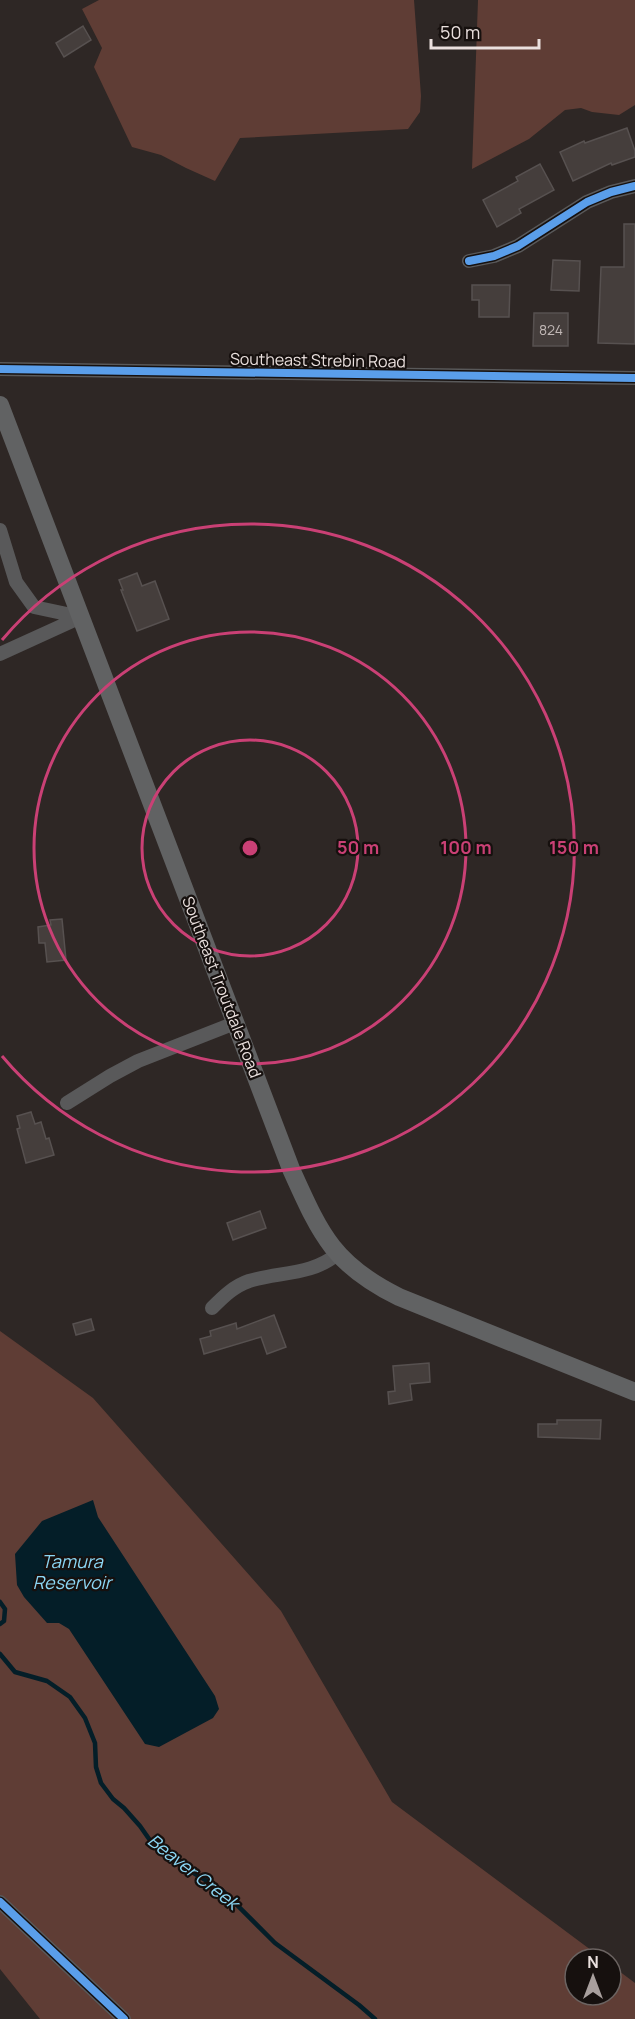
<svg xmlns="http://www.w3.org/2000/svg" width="635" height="2019" font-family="Manrope,sans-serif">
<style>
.green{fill:#5f3d35}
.water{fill:#041e28}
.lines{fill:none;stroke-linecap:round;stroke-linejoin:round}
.stream{stroke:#041e28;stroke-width:4.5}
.building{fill:#453e3c;stroke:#575150;stroke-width:1.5}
.minor{stroke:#59595a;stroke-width:14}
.major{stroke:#616263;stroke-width:18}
.cycleway-casing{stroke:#16100e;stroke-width:11}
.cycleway{stroke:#5a9eea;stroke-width:8}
.ring{fill:none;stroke:#ca4075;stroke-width:3}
.labels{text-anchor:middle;stroke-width:4.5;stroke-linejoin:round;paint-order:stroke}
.number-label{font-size:14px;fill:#c1b8b6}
.street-label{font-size:16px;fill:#eae0de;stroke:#16100e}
.water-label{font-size:18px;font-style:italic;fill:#8bd6f4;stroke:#16100e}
.centre{fill:#ca4075;stroke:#16100e;stroke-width:3}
.ring-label{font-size:18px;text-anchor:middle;font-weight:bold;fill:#ca4075;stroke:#16100e;stroke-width:4.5;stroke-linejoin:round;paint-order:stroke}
</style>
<rect width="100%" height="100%" fill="#2e2725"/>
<g class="green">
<path d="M99,0H414L421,96L420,112L408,129L240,138L215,181L186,168L161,155L132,147L94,67L102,48L82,9Z"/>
<path d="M478,0H635V105L619,115L592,112L581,108L565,110L529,139L472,169Z"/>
<path d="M0,1331L93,1398L281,1611L392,1802L603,1959H575V1995H611V1965L635,1983V2019H40L0,1969Z"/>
</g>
<path class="water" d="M93,1500L98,1517L215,1696L219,1709L213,1718L159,1747L145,1744L69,1629L59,1623H47L24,1597L17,1585L15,1554L42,1521Z"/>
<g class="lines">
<g class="stream">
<path d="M0,1602L5,1609L4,1621L0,1624"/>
<path d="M0,1654L15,1672L47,1681L70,1697L85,1718L95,1743L96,1767L101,1783L113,1799L124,1808L140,1826L154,1846L187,1869L222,1890L275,1943L359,2005L375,2019"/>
</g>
</g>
<g class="building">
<path d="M83,26L91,40L64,57L56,43Z"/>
<path d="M627,128L635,151V157L612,165L611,163L573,181L560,152L584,141L585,143Z"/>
<path d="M540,164L554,190L519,209L521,213L497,227L483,200L518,181L516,177Z"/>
<path d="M624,224H635V344L598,343L601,267H624Z"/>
<path d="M553,260L580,261L579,291L551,290Z"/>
<path d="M472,285H510L509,317H479V300H472Z"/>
<path d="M534,313H568V346H533Z"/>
<path d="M137,573L142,586L155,581L169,619L137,631L121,590H123L119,580Z"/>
<path d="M62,919L66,960L47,962L45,943H39L38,927L51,925L50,920Z"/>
<path d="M31,1112L35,1124L41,1122L46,1139L49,1138L54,1155L26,1163L17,1129L20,1128L17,1116Z"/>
<path d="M260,1211L266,1228L233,1240L227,1223Z"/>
<path d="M274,1315L286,1347L267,1354L261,1337L204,1354L200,1339L211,1336L210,1331L236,1323L237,1329Z"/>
<path d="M91,1319L94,1330L76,1335L73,1324Z"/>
<path d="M429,1363L430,1382L410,1384L412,1400L389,1404L388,1392L395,1391L393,1366Z"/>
<path d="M557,1420H601L600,1439L538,1437V1424H557Z"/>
</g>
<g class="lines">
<g class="minor">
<path d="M469,261L494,256L518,246L587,202L611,192L635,186"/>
<path d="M0,369L635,378"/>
<path d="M0,530L16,582L34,607L81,617L0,654"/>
<path d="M67,1103L110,1076L138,1061L235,1023"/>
<path d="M212,1308C223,1297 234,1286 249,1281C279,1272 313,1275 337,1254"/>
<path d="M0,1902L124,2019"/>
</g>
<path class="major" d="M0,405L291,1169C320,1233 332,1264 399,1297L635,1392"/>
<defs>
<g id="cycleway">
<path d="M469,261L494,256L518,246L587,202L611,192L635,186"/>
<path d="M0,369L635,378"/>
<path d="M0,1902L124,2019"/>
</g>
</defs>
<use href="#cycleway" class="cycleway-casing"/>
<use href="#cycleway" class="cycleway"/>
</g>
<g class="ring">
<circle cx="250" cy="848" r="108"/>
<circle cx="250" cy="848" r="216"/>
<path d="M2 640A324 324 0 1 1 2 1056"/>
</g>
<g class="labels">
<g class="number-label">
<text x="551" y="335">824</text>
</g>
<g class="street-label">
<text transform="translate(318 360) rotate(1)" y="6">Southeast Strebin Road</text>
<text transform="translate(222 987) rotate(69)" y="6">Southeast Troutdale Road</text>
</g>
<g class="water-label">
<text x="72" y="1568">Tamura<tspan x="72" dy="21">Reservoir</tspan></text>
<text transform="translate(193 1872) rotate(38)" y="6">Beaver Creek</text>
</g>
</g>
<circle cx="250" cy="848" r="9" class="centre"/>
<g class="ring-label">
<text x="358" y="854">50 m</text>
<text x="466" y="854">100 m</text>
<text x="574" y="854">150 m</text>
</g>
<g transform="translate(593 1977)"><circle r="28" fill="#16100e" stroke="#6b6361" stroke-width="1.5"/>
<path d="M0-4.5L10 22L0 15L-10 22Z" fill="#a89f9d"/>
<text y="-9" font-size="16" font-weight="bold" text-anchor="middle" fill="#eae0de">N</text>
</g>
<path d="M431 39v9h108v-9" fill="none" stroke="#eae0de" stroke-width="3"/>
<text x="440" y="39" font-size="18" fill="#eae0de" stroke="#16100e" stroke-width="4.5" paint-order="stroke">50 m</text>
</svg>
